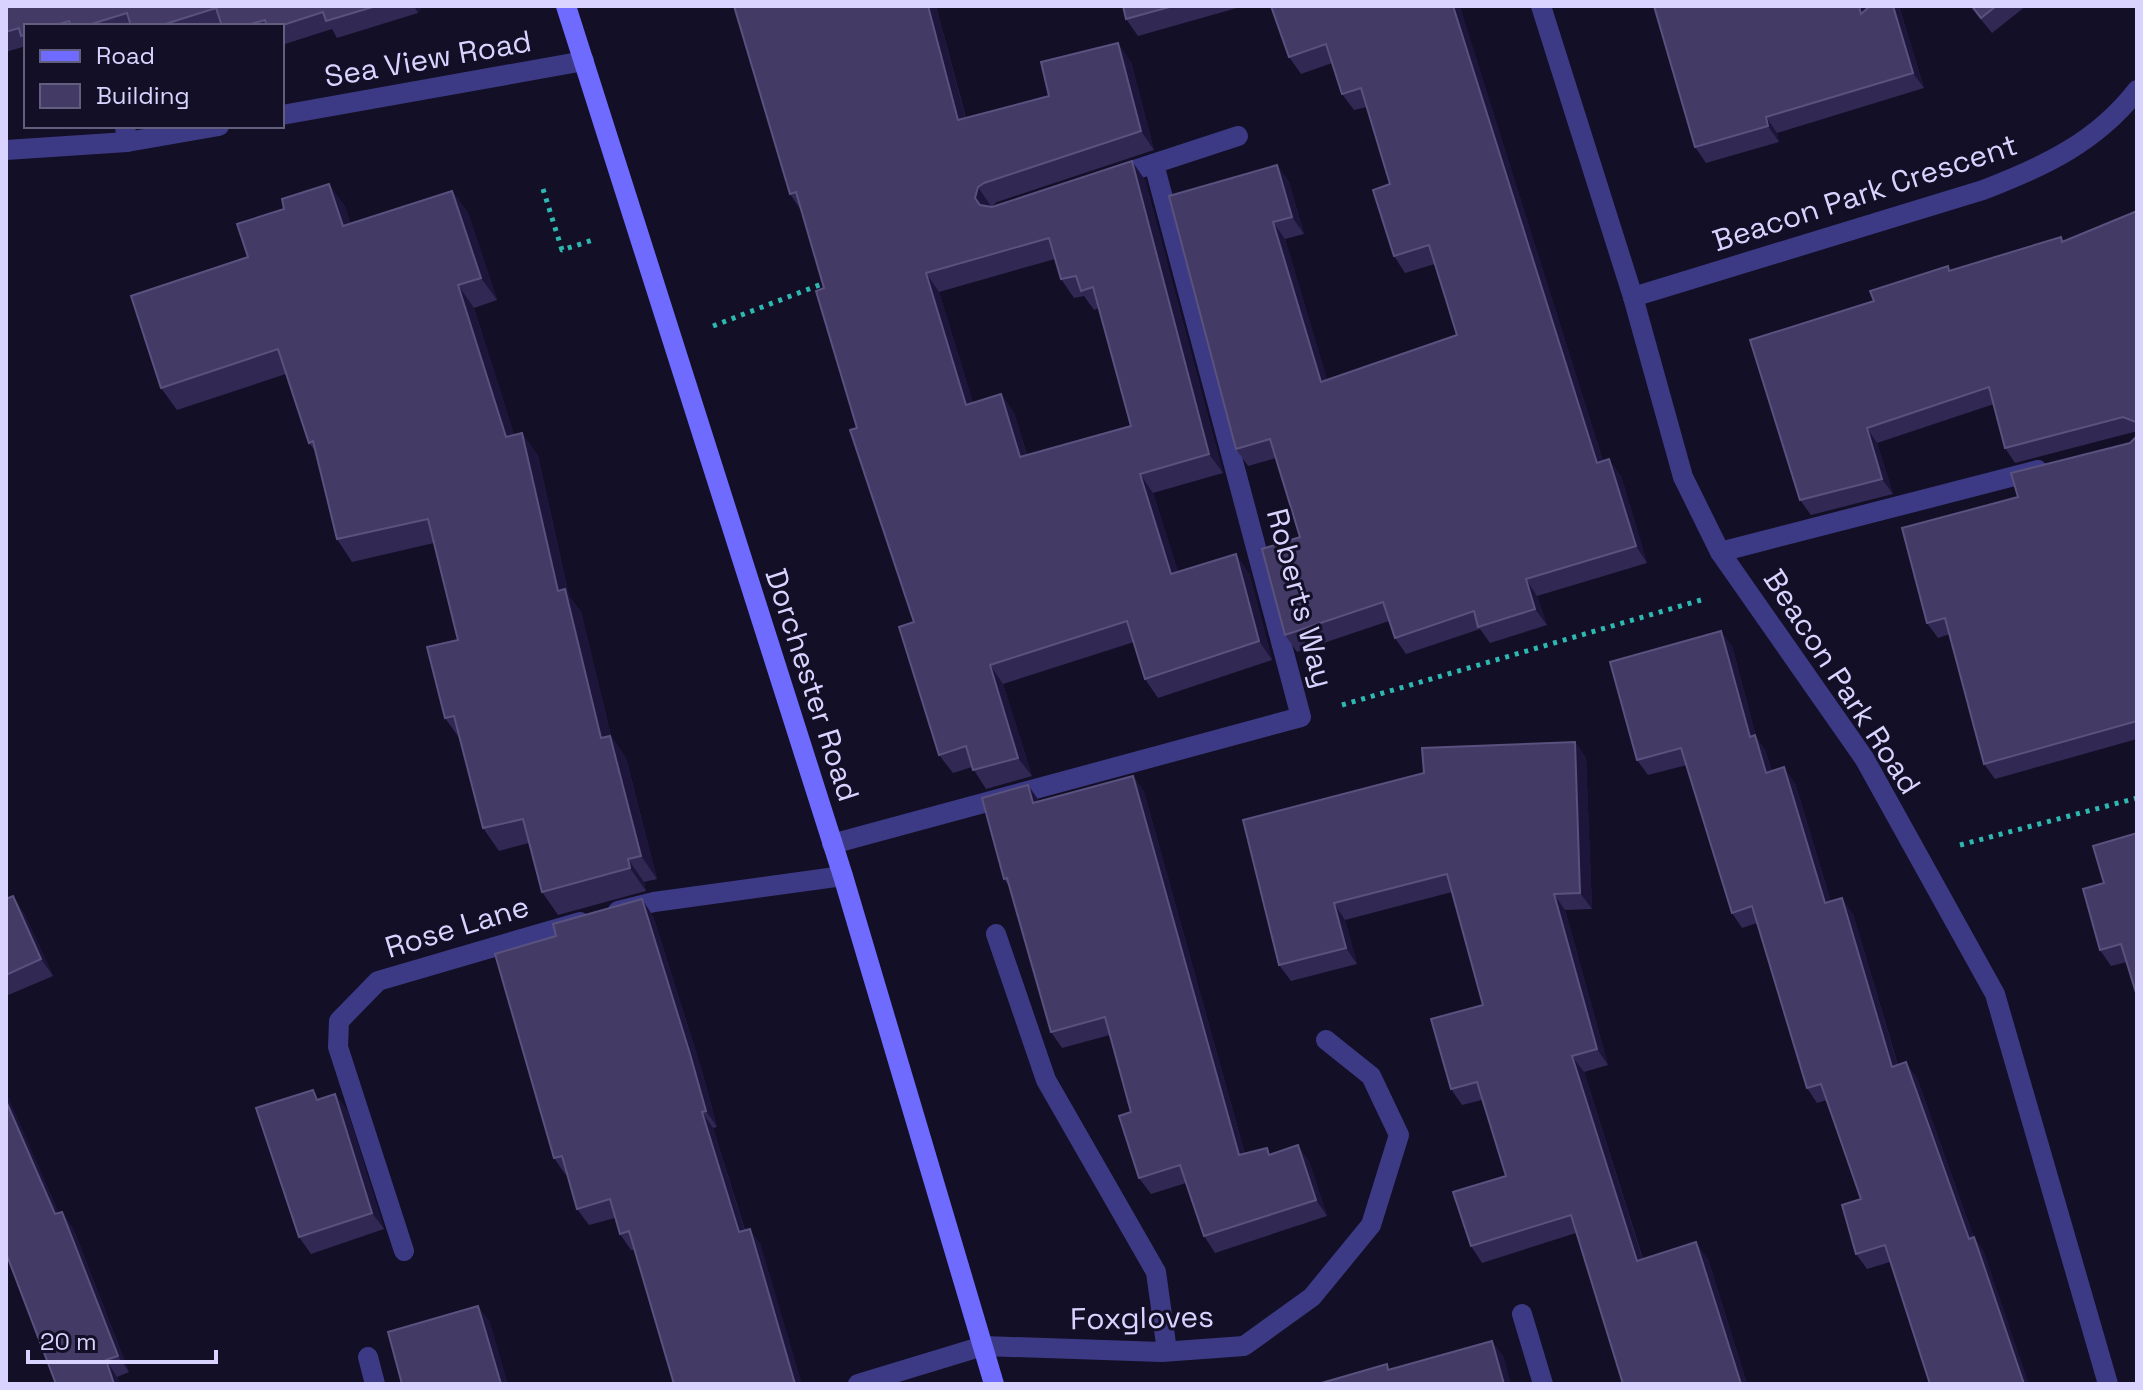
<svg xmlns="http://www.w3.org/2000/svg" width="2143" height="1390" font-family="'Space Grotesk',sans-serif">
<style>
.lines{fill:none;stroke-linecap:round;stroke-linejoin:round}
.path{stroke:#2fb8b0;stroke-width:5;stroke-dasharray:4 6;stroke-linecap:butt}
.lane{stroke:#3d3a85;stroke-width:20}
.street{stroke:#3d3a85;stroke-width:20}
.secondary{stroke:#6f6bff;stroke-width:20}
.wall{fill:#312854;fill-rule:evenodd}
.shaded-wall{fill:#1d163a}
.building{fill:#433a66;stroke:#5a527e;stroke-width:2;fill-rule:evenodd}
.labels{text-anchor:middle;stroke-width:6;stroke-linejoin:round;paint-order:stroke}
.street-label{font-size:30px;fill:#d9d4ff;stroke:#130f26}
</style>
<rect width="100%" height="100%" fill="#130f26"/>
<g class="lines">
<g class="path">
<path d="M543,189L562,250L596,239"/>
<path d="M713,326L827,282"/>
<path d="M1342,705L1701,600"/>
<path d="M1960,845L2137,798"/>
</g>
<g class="lane">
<path d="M125,126L127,142"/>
<path d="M1720,552L2038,470"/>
<path d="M618,911L654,902L843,876"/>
<path d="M996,934L1046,1080L1156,1272L1167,1351"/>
<path d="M404,1251L338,1047L339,1021L378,981L580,922"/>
<path d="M1522,1314L1543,1384"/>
<path d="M368,1357L375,1384"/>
</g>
<g class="street">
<path d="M1541,6L1633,297L1683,477L1720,552L1864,758L1995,994L2108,1384"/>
<path d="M282,115L584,61"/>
<path d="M6,150L127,142L219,126"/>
<path d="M1113,177L1238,136"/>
<path d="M1633,297L1983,190C2043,167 2097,142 2137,90"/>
<path d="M832,844L1301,717L1154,164"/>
<path d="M858,1384L983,1346L1162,1352L1244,1346L1312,1297L1371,1225L1399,1135L1371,1076L1326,1040"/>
</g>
<path class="secondary" d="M566,6L843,876L994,1384"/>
</g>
<g class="wall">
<path d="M6,6H422L418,13L337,38L332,29L282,45V26H26V46L6,52Z"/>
<path d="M734,6H936L966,118L1049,96L1131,62L1154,150L997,202L991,207L1145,180L1223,473L1153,493L1178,572L1249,573L1272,660L1158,698L1145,679L1134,642L1003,684L1032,776L986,789L972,767L953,773L939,755L914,622L857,428L824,288L801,210L790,194ZM1055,259L1061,279L1074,298L1084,296L1094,310L1099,308L1131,426L1027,455L1014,413L1001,394L973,403L939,292Z"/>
<path d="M1123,6H1244L1138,36L1126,19Z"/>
<path d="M1271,6L1468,33L1603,461L1621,476L1647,563L1537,596L1547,625L1490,643L1480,629L1406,654L1395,638L1389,621L1297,652L1285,635L1300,537L1276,458L1248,466L1236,449L1277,165L1289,182L1304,234L1285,239L1327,380L1457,335L1435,264L1405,273L1394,256L1390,184L1367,107L1354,110L1342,94L1332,63L1301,74L1289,57Z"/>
<path d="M1654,6H1865L1866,9L1870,6H1899L1924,88L1777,133L1779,142L1706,163L1695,147Z"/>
<path d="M1970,6H2026L1992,33Z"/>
<path d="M452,191L468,213L497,300L474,308L514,435L522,433L538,456L569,596L581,612L611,736L626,758L657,879L644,882L646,891L558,915L542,892L529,843L499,851L483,828L460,739L445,718L458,640L434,543L352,562L337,539L316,452L309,443L286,374L177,410L161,388L248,257L284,209L345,206L350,224Z"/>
<path d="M2137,211V433L2134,432L2015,463L2005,448L1994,404L1877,443L1893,494L1811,515L1800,500L1874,301L1951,271L2061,237L2064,241Z"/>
<path d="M2137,436V739L1995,779L1984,764L1950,634L1938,638L1927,623L2018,497L2130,443Z"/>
<path d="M1732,646L1756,737L1765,750L1772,771L1795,783L1831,902L1853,914L1898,1065L1917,1078L1974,1238L1984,1252L1890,1262L1867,1269L1856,1254L1861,1199L1827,1100L1817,1103L1807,1088L1757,923L1742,928L1732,913L1687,765L1648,775L1637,760Z"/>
<path d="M1575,742L1586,758L1592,909L1565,910L1608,1065L1584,1072L1643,1259H1708L1747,1384H1623L1576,1233L1482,1263L1471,1246L1506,1176L1482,1100L1462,1105L1451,1089L1483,1005L1452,892L1345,920L1357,964L1291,981L1279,965L1243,820Z"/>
<path d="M1133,776L1144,792L1245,1154H1271L1309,1161L1327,1216L1215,1253L1204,1236L1186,1183L1151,1194L1139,1178L1131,1112L1110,1035L1062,1048L1051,1032L1009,886L1004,879L1028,785L1039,801Z"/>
<path d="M2104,883L2127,962L2111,966L2100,950Z"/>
<path d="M6,899L24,913L53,976L6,996Z"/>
<path d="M653,916L702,1071L717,1127L713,1128L745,1230L761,1245L631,1250L620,1234L615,1218L589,1225L577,1209L567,1174H565L554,1158L556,936Z"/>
<path d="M335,1094L347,1110L384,1229L311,1254L299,1237L320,1099Z"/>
<path d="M59,1213L73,1228L129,1372L117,1377L120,1384H56Z"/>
</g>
<g class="shaded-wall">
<path d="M414,6H422L418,13Z"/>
<path d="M928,6H936L971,139L958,120Z"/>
<path d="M1453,6H1460L1609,480L1597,463Z"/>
<path d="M1859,6H1865L1872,29L1861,14Z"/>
<path d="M1893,6H1899L1924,88L1913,73Z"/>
<path d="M1118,43L1131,62L1154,150L1141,131Z"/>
<path d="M1766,117L1777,133L1779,142L1768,126Z"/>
<path d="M1132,161L1145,180L1223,473L1209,454Z"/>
<path d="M1277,165L1289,182L1304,234L1292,217Z"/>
<path d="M329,184L345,206L359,249L343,226Z"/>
<path d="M978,187L991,206L988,217L975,198Z"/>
<path d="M452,191L468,213L497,300L481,278Z"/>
<path d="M1273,222L1285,239L1333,399L1321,382Z"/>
<path d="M926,273L939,292L980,424L966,405Z"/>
<path d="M458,285L474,308L522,459L506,437Z"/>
<path d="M1001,394L1014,413L1033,476L1020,457Z"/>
<path d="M1867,428L1877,443L1893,494L1882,479Z"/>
<path d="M522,433L538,456L569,596L581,612L611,736L626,758L657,879L641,856L601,738L558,591Z"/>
<path d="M1609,459L1621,476L1647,563L1636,546Z"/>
<path d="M1140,474L1153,493L1185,593L1171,574Z"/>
<path d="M1236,554L1249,573L1272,660L1259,641Z"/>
<path d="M1526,579L1537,596L1547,625L1535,609Z"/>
<path d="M1721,631L1732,646L1756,737L1765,750L1777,788L1766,773L1750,737Z"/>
<path d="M990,665L1003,684L1032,776L1018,758Z"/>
<path d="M1575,742L1586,758L1592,909L1580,893Z"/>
<path d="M1784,767L1795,783L1836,919L1825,903Z"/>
<path d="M1133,776L1144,792L1250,1172L1239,1155Z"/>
<path d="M1028,785L1039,801L1033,803Z"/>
<path d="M628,859L644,882L646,891L630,868Z"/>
<path d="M1554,894L1565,910L1608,1065L1597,1049Z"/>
<path d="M13,896L24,913L53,976L41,959Z"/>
<path d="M1842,898L1853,914L1903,1083L1892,1067Z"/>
<path d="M642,899L653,916L702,1071L717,1127L706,1111Z"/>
<path d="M1334,903L1345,920L1357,964L1346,948Z"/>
<path d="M1572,1056L1584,1072L1648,1277L1637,1261Z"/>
<path d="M1906,1062L1917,1078L1974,1238L1984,1252L2029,1384H2024L1969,1239Z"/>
<path d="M6,1092L67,1231L55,1214L6,1101Z"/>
<path d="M335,1094L347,1110L384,1229L372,1213Z"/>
<path d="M702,1112L713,1128L750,1248L739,1232Z"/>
<path d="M1298,1145L1309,1161L1327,1216L1316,1200Z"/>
<path d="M62,1212L73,1228L129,1372L118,1356Z"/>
<path d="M750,1229L761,1245L802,1384H795Z"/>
<path d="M1696,1242L1708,1259L1747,1384H1741Z"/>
<path d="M478,1306L490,1322L508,1384H501Z"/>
<path d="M1492,1341L1504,1357L1511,1384H1504Z"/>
<path d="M106,1360L117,1377L120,1384H114Z"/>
</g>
<g class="building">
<path d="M6,6H376L326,21L323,12L280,26H267L265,20L244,26H222L216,8L159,26H131L127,13L85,26H71L69,21L53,26H26V34L21,36L19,28L6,32Z"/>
<path d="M734,6H928L958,120L1049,96L1041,62L1118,43L1141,131L984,183L978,187L975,198L980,205L992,207L1132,161L1209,454L1140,474L1171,574L1236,554L1259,641L1145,679L1127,621L990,665L1018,758L973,770L966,746L939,755L899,627L914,622L850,430L857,428L816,291L824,288L796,192L790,194ZM1049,238L1061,279L1076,276L1081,291L1093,287L1131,426L1020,457L1001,394L966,405L926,273Z"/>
<path d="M1123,6H1173L1126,19Z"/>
<path d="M1271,6H1453L1597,463L1609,459L1636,546L1526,579L1535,609L1478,627L1474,611L1395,638L1383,602L1285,635L1262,549L1300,537L1270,439L1236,449L1169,196L1277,165L1292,217L1273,222L1321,382L1457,335L1429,245L1394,256L1373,190L1390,184L1361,88L1342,94L1326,44L1289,57Z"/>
<path d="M1654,6H1859L1861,14L1870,6H1893L1913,73L1766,117L1768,126L1695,147Z"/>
<path d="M1972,6H1996L1981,18Z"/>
<path d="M329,184L343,226L452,191L481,278L458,285L506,437L522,433L558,591L565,589L601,738L610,736L641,856L628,859L630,868L542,892L523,819L483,828L454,716L445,718L427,647L458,640L428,519L337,539L313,441L309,443L278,349L161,388L131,296L248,257L237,224L284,209L282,199Z"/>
<path d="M2137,211V425L2136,422L2123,417L2005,448L1989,387L1867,428L1882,479L1800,500L1750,340L1874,301L1870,291L1948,266L1949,271L2061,237L2062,242Z"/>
<path d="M2137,436V721L1984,764L1945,618L1927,623L1902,528L2018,497L2011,473L2130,443Z"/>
<path d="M1721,631L1750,737L1755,735L1766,773L1784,767L1825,903L1842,898L1892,1067L1906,1062L1969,1239L1974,1237L2024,1384H1930L1885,1245L1856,1254L1842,1205L1861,1199L1821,1084L1807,1088L1752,906L1732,913L1681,748L1637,760L1610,662Z"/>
<path d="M1575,742L1580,893L1554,894L1597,1049L1572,1056L1637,1261L1696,1242L1741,1384H1623L1571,1215L1471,1246L1453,1192L1506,1176L1477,1082L1451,1089L1431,1019L1483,1005L1447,874L1334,903L1346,948L1279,965L1243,820L1424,773L1422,748Z"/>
<path d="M1133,776L1239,1155L1267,1148L1269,1155L1298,1145L1316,1200L1204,1236L1180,1165L1139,1178L1119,1116L1131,1112L1105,1017L1051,1032L1007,878L1004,879L982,798L1028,785L1033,803Z"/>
<path d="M2137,833V996L2121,944L2100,950L2083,889L2104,883L2093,846Z"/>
<path d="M13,896L41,959L6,975V899Z"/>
<path d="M642,899L690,1054L706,1111L702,1112L739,1232L750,1229L795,1384H674L629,1231L620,1234L610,1199L577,1209L562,1156L554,1158L495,954L556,936L553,924Z"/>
<path d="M313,1090L317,1100L335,1094L372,1213L299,1237L256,1108Z"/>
<path d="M6,1101L55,1214L62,1212L118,1356L106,1360L114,1384H56L6,1253Z"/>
<path d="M478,1306L501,1384H402L388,1332Z"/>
<path d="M1492,1341L1504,1384H1318L1387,1364L1388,1370Z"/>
</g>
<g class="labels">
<g class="street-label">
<text transform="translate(428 59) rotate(-10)" y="10">Sea View Road</text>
<text transform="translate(1865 193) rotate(-18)" y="10">Beacon Park Crescent</text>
<text transform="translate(1300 598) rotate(75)" y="10">Roberts Way</text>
<text transform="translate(1842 682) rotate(57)" y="10">Beacon Park Road</text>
<text transform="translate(812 685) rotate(72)" y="10">Dorchester Road</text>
<text transform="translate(457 927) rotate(-17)" y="10">Rose Lane</text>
<text transform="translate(1142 1318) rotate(-1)" y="10">Foxgloves</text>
</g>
</g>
<rect width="2143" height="1390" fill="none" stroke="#d9d4ff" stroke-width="16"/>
<rect x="24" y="24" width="260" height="104" fill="#130f26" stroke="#625e7d" stroke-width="2"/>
<rect x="40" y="50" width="40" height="12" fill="#6f6bff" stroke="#625e7d" stroke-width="2"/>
<text x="96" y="64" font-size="24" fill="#d9d4ff">Road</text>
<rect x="40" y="84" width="40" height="24" fill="#433a66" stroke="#625e7d" stroke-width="2"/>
<text x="96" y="104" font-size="24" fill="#d9d4ff">Building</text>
<path d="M28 1350v12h188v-12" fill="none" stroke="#d9d4ff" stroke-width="4"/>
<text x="40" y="1350" font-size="24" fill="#d9d4ff" stroke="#130f26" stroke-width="6" paint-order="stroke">20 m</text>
</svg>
